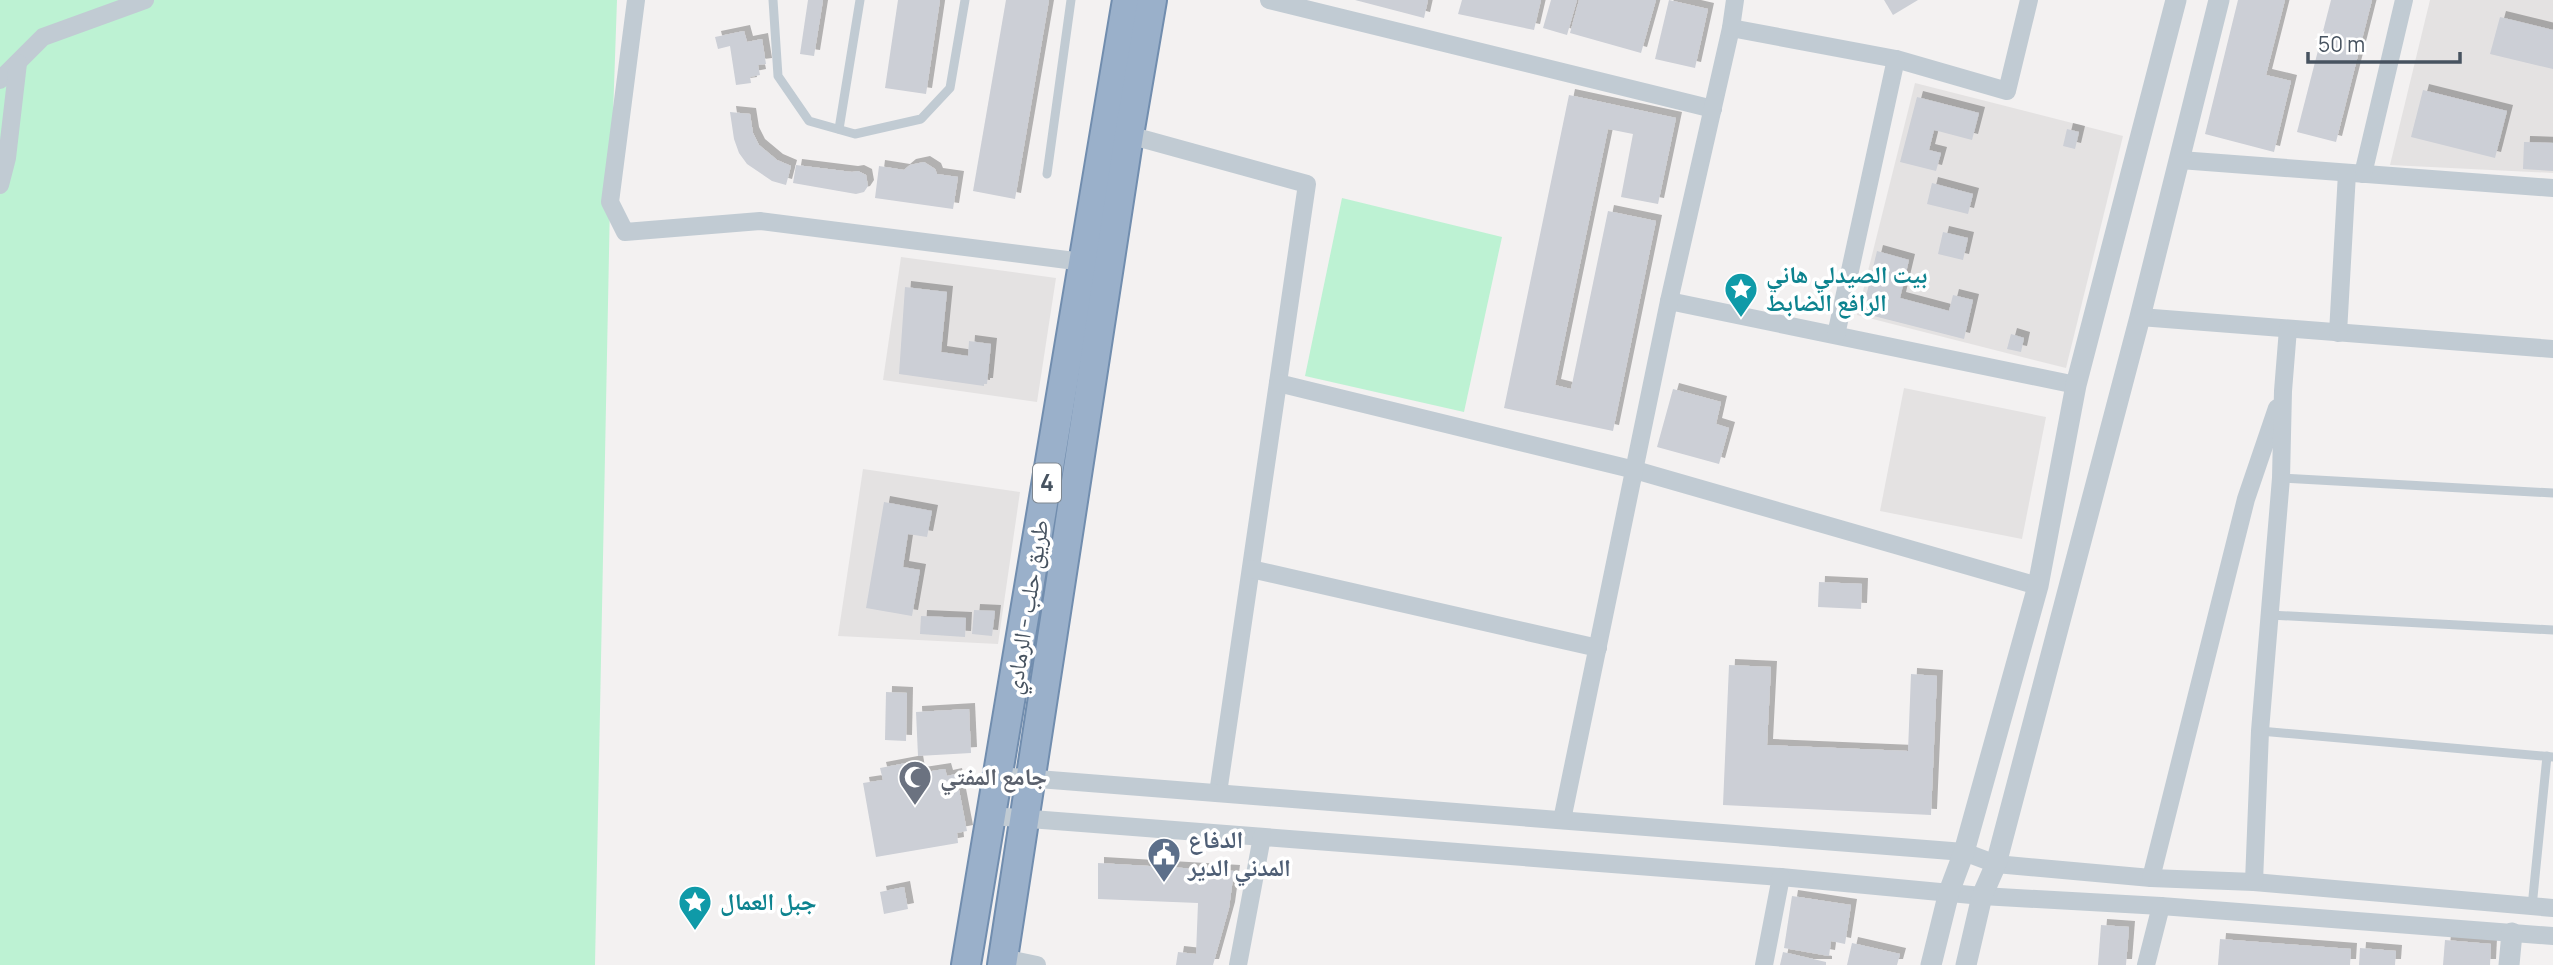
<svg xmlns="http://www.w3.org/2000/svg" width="2553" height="965" font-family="Manrope,'Noto Naskh Arabic',sans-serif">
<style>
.education{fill:#e4e2e2}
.green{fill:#bdf2d3}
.building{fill:#cccfd6;filter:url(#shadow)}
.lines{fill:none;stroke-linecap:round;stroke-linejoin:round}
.trunk-casing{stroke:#718dae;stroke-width:32}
.service{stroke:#c1cbd3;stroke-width:9}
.minor{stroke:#c1cbd3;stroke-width:18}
.tertiary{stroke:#c1cbd3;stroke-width:21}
.trunk{stroke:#9ab0ca;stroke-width:28}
.labels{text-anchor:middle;stroke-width:7;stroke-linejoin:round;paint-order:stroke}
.shield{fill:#fff;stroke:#7e8790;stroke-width:2}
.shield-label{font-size:23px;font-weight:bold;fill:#475360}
.culture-label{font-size:24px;font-weight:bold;fill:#0d838f;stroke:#fff;text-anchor:start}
.street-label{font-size:24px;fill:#475360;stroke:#fff}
.worship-label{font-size:24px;font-weight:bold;fill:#5b616d;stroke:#fff;text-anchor:start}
.service-label{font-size:24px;font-weight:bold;fill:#4e5e75;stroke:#fff;text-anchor:start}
</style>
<defs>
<filter id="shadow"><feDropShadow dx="6" dy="-6" stdDeviation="0" flood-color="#0004"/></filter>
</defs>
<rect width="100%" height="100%" fill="#f3f1f1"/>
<g class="education">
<path d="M2430,0H2553V173L2390,165Z"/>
<path d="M1915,83L2123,136L2066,368L1857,315Z"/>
<path d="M901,257L1056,278L1037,402L883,380Z"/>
<path d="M1904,388L2046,417L2022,539L1880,511Z"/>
<path d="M863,469L1020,492L998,644L838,636Z"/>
</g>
<g class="green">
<path d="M0,0H617L610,202L595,965H0Z"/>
<path d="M1342,198L1502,237L1464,412L1305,376Z"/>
</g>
<g class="building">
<path d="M808,0H823L814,56L800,54Z"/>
<path d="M898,0H940L926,94L885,88Z"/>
<path d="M1006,0H1049L1015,199L973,191Z"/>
<path d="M1355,0H1428L1424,18Z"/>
<path d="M1462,0H1541L1534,30L1458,14Z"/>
<path d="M1551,0H1577L1567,35L1543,28Z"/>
<path d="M1579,0H1656L1641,53L1570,33Z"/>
<path d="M1669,0L1708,9L1695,68L1655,59Z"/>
<path d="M1884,0H1918L1893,15Z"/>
<path d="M2238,0H2285L2266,75L2291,81L2274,152L2205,134Z"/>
<path d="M2331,0H2372L2336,142L2297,132Z"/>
<path d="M2500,17L2553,30V69L2490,54Z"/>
<path d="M744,31L747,42L762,39L766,64L758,65L760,75L750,77L751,83L736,85L730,46L718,49L715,37Z"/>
<path d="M2423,90L2507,111L2495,158L2411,137Z"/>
<path d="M1569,95L1676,118L1658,204L1621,197L1633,134L1608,129L1555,385L1571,389L1608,211L1656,221L1613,431L1504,408Z"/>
<path d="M1917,97L1979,113L1972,140L1934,130L1929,150L1941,153L1936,171L1900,162Z"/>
<path d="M730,112L750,114L753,133L759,145L777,160L791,166L786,185L772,181L747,164L739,153L734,139Z"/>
<path d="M2067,129L2079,132L2075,149L2063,146Z"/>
<path d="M2524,142L2553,143V171L2523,169Z"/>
<path d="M924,162L935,169L937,174L958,177L953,209L875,198L879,166L904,170L910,165Z"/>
<path d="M796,165L852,172L858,171L866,175L868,186L864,192L856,194L793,183Z"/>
<path d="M1932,183L1973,194L1968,214L1927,204Z"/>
<path d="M1943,232L1968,238L1963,260L1938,254Z"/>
<path d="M1877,251L1909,260L1900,298L1949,311L1953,295L1973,300L1964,339L1862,313Z"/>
<path d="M905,287L947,292L941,352L968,356L969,341L991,344L987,384H984V386L899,374Z"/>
<path d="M2011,334L2024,338L2021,352L2007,349Z"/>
<path d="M1673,389L1721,402L1716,424L1729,428L1719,464L1657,447Z"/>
<path d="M884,502L932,511L927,537L908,534L903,567L920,570L912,616L866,608Z"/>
<path d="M1819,582L1862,584L1861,609L1818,607Z"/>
<path d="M974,610L995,611L992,636L972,634Z"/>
<path d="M921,616L966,618L965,637L920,634Z"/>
<path d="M1729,665L1771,667L1767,745L1908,751L1911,674L1937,676L1931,815L1723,805Z"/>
<path d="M886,692L907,693L906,741L885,740Z"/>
<path d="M969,709L971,753L918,756L916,712Z"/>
<path d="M917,761L919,773L945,769L947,776L956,774L967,831L957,833L958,843L876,857L863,783L883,780L880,768Z"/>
<path d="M1098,863L1234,871L1229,908L1213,965H1176L1178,952L1196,954L1198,903L1098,899Z"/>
<path d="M904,887L908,909L884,914L880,892Z"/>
<path d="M1792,896L1851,905L1845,944L1831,941L1829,956L1784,948Z"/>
<path d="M2101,925L2129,927L2126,965H2098Z"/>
<path d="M2220,939L2351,949L2350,965H2218Z"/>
<path d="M2445,940L2491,944L2490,965H2443Z"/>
<path d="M1852,943L1900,954L1897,965H1847Z"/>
<path d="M2360,948L2396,951L2395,965H2359Z"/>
<path d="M1783,952L1826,962V965H1780Z"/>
</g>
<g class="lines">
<defs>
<g id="trunk">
<path d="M966,965L1127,0"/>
<path d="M1002,965L1129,135L1152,0"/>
</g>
</defs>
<use href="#trunk" class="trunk-casing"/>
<g class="service">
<path d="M773,0L778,76L809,121L855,134L921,119L950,88L965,0"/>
<path d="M839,129L860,0"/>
<path d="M1047,174L1071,0"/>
<path d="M2281,478L2553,493"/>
<path d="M2270,615L2553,630"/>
<path d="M2260,731L2553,757"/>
<path d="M2532,907L2547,756"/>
</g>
<g class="minor">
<path d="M636,0L610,202L625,232L760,221L1083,262"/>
<path d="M1269,0L1713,109"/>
<path d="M1731,28L1896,59L2007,91L2029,0"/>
<path d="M0,80L43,37L145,0"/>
<path d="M1129,135L1307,184L1218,793"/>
<path d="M2180,160L2553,188"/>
<path d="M2363,174L2404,0"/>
<path d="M0,185L7,158L18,63"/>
<path d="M1669,301L2076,385"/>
<path d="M2140,317L2553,349"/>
<path d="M2338,333L2347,173"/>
<path d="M1836,335L1896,59"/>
<path d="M1278,383L1635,470L2038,586"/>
<path d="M1251,569L1598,648"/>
<path d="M999,776L1964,852L1996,864L2151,878L2254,882L2553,908"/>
<path d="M992,816L1781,877L1982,896L2161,906L2553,936"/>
<path d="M1562,820L1669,301L1731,28L1735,0"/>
<path d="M2151,878L2246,499L2277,408"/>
<path d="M2254,882L2260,731L2281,478L2283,391L2288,329"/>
<path d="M1003,958L1037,965"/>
<path d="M1238,965L1262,837"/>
<path d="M1764,965L1781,877"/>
<path d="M2146,965L2161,906"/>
</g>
<g class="tertiary">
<path d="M1931,965L1949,892L1964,852L2038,586L2076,385L2176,0"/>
<path d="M1966,965L1982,896L1996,864L2140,317L2219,0"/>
<path d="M2509,965L2512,933"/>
</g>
<use href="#trunk" class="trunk"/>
</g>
<defs>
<symbol id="sight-pin" viewBox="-11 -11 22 30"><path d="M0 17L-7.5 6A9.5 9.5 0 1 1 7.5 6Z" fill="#0f9aa8" stroke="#fff"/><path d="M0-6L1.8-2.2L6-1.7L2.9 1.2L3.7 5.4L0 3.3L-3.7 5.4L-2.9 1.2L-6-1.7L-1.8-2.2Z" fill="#fff"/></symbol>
<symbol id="mosque-pin" viewBox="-11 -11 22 30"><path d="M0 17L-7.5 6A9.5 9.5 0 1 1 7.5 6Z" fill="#6b7280" stroke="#fff"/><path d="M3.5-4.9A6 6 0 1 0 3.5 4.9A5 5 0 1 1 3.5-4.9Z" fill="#fff"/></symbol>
<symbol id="civic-pin" viewBox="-11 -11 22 30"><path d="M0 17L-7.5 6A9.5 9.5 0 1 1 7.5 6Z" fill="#5c6f8a" stroke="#fff"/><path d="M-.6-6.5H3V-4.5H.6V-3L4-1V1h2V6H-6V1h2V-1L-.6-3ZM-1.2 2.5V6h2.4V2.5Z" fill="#fff"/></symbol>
</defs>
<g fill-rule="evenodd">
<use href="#sight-pin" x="1722" y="270" width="38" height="52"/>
<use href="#mosque-pin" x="896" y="758" width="38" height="52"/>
<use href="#civic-pin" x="1145" y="835" width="38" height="52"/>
<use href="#sight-pin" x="676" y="883" width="38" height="52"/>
</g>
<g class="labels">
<rect class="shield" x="1033" y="463.5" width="28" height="39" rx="5"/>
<g class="shield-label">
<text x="1047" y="491">4</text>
</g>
<g class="culture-label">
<text x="1766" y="283">بيت الصيدلي هاني<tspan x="1766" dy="28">الرافع الضابط</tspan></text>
<text x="720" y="910">جبل العمال</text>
</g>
<g class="street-label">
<text transform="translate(1027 607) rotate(-81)" y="8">طريق حلب - الرمادي</text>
</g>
<g class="worship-label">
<text x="940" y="785">جامع المفتي</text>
</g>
<g class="service-label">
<text x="1188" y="848">الدفاع<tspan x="1188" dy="28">المدني الدير</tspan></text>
</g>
</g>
<path d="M2308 52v10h152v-10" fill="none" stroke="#475360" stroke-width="3.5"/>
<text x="2318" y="52" font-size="21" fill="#475360" stroke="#ffffff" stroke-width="5" paint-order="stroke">50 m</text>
</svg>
